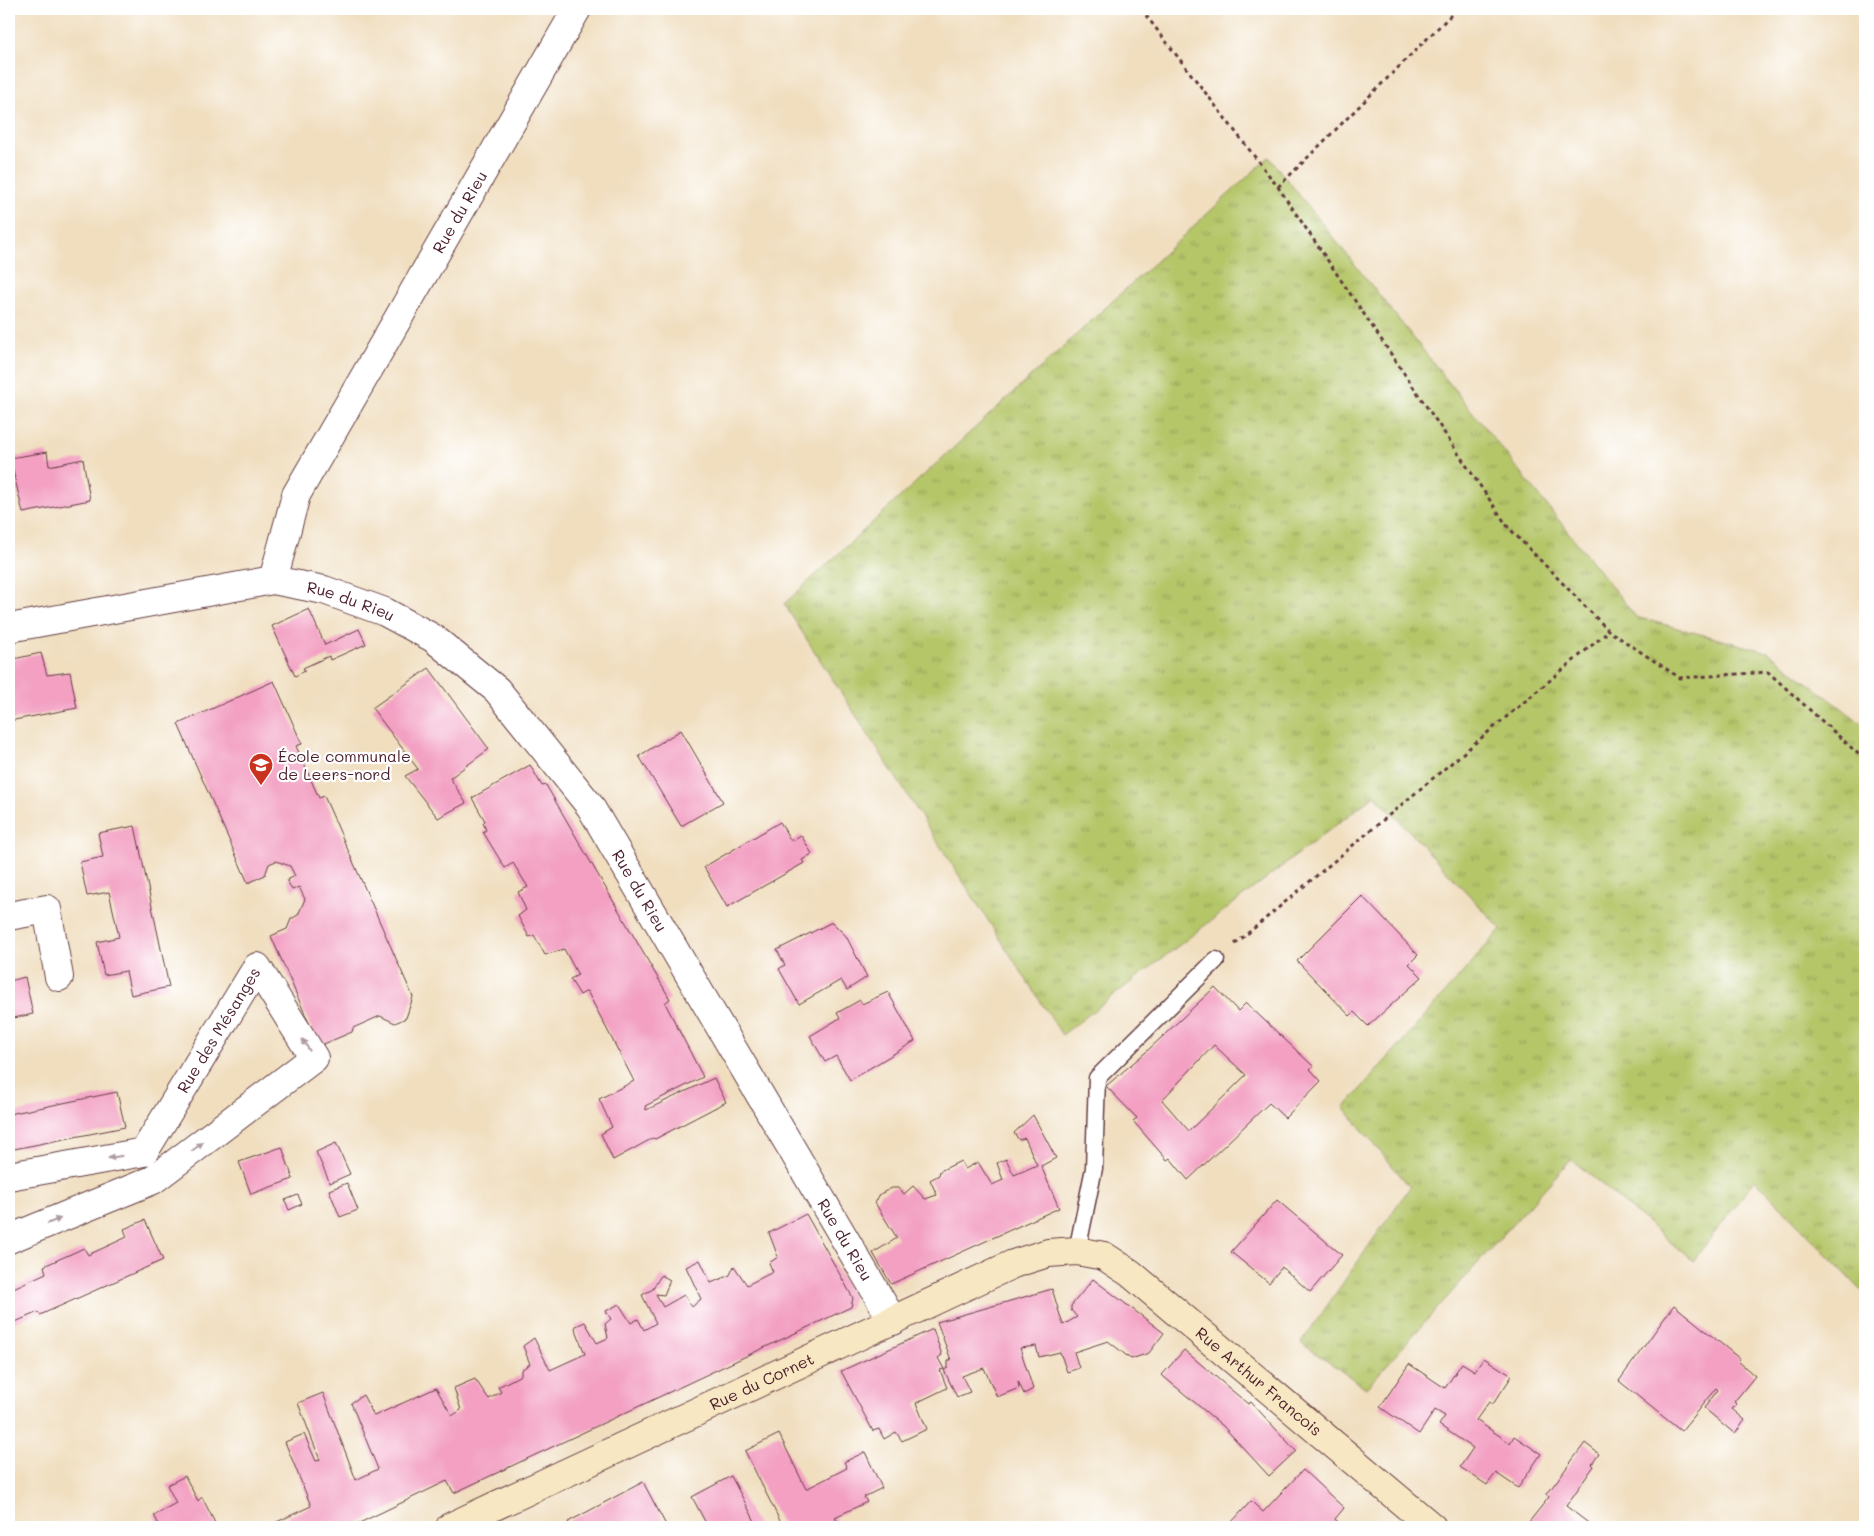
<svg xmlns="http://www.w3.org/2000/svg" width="1874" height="1536" font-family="Mali,sans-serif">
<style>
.grass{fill:url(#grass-tufts);stroke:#80724a}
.building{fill:#f3a0c3;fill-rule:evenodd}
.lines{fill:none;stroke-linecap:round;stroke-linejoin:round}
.lane-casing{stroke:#633c41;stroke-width:19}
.street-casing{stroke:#633c41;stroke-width:30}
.secondary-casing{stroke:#633c41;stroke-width:30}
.path{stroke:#633c41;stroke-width:3;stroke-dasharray:4 4;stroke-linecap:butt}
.lane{stroke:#fff;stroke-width:16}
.street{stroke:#fff;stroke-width:28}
.secondary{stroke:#f8e7c3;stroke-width:28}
.oneway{fill:#ae9aa0}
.labels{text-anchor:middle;stroke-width:4.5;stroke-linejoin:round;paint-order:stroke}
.street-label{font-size:16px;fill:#4a1f2b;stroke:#fff}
.poi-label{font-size:16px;fill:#4a1f2b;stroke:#fff;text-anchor:start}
</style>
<defs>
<pattern id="grass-tufts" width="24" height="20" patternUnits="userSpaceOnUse" patternTransform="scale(1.25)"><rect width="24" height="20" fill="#b5c669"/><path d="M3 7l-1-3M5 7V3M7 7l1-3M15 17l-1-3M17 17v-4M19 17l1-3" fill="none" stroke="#95a057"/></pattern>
</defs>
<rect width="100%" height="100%" fill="#fff"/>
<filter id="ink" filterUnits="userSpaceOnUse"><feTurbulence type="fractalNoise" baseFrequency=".02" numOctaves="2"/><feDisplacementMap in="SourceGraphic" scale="10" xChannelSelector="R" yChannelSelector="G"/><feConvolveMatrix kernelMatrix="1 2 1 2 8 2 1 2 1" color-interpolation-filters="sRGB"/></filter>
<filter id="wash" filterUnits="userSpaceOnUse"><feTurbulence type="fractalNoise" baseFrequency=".0096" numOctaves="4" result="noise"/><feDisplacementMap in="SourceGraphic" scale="20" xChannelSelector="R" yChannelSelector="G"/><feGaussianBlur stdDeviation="1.12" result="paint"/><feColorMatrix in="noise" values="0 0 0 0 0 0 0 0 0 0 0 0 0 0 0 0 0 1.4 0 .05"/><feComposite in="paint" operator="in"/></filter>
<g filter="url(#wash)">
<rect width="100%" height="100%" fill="#f0debf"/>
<path class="grass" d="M1269,157L1636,617L1768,652L1865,726V1294L1755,1180L1693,1261L1571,1159L1366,1388L1301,1343L1410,1187L1344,1108L1501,929L1375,795L1062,1035L784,604Z"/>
<g id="blocks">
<g class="building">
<path d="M47,452L49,466L83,459L90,500L23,513L10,458Z"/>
<path d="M309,609L325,645L359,629L366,644L330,660L329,656L303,668L305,671L295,676L272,626Z"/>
<path d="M41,653L47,675L70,672L77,708L9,721V683L13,682L9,660Z"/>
<path d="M429,668L489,749L450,778L466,803L438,818L405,776L418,769L372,708Z"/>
<path d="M274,681L302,744L296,746L319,798L324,796L413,997L406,1018L395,1023L380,1016L353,1028L352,1032L319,1046L271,936L287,929L291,919L298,915L305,899L299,887L292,890L287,880L295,876L290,866L276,861L269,864L265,875L248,883L178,724Z"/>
<path d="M681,730L723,802L681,826L639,756Z"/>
<path d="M530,765L542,786L546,785L670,999L665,1003L703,1077L645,1106L646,1110L714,1078L726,1102L655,1139L653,1138L613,1160L601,1134L612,1127L599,1099L634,1081L587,991L580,995L570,979L578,975L564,949L545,955L534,935L529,937L518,916L526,910L518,892L528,887L513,863L505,868L483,832L486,830L483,823L485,821L472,798Z"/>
<path d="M780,822L791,841L801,835L812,854L802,860L804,863L727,907L704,867Z"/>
<path d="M135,826L169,987L131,995L126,971L104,975L97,942L119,937L109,892L87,896L80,862L103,857L98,833Z"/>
<path d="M9,831L14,852L9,853Z"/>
<path d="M1362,896L1418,955L1409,964L1422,977L1368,1026L1354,1012L1350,1016L1297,961Z"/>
<path d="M832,922L846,936L867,977L847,990L841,980L799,1004L779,969L785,965L777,950Z"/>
<path d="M25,977L33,1014L9,1019V981Z"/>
<path d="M1215,987L1238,1011L1246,1003L1313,1066L1310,1069L1321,1081L1285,1118L1269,1103L1188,1180L1170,1158L1167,1160L1133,1121L1137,1118L1106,1086L1146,1052ZM1214,1045L1246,1075L1189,1131L1162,1100Z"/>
<path d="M888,992L915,1041L850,1080L836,1056L825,1062L810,1036L840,1018L837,1013L860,1000L862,1004Z"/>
<path d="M117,1092L125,1127L9,1150V1114Z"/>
<path d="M1033,1115L1056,1158L1041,1166L1059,1208L891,1284L873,1253L897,1238L875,1203L880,1194L892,1188H899L904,1194L913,1186L925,1199L937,1195L930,1180L939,1175L940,1171L961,1161L965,1169L978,1162L992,1185L1003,1180L997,1163L1006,1159L1014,1175L1037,1165L1025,1138L1019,1140L1014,1133Z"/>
<path d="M336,1143L350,1174L330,1183L316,1152Z"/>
<path d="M282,1147L293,1179L251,1194L239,1162Z"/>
<path d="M347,1183L358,1210L340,1217L329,1190Z"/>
<path d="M298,1195L302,1204L289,1210L285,1200Z"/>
<path d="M1277,1200L1342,1255L1310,1292L1282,1267L1269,1283L1231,1252Z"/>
<path d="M806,1214L853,1298L851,1307L454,1493L447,1481L351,1527H266L311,1506L285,1442L304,1434L316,1461L320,1460L298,1403L323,1393L356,1480L378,1469L351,1403L363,1395L374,1416L436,1388L452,1416L461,1410L454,1388L475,1379L489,1399L501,1392L498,1387L521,1375V1370L530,1364L523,1346L534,1338L550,1370L585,1354L575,1328L576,1326L585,1322L597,1343L608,1338L605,1324L611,1319L606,1311L619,1304L631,1323L638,1319L644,1330L656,1323L642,1295L653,1289L661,1275L670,1280L664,1295L656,1294L663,1307L684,1295L692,1307L701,1299L686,1267L700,1260L711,1283L730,1275L734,1266L747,1285L773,1272L769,1263L778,1257L769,1233Z"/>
<path d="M145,1220L163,1260L40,1315L38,1312L13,1323V1327L9,1329V1290L46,1273L44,1266L84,1248L88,1255L127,1237L124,1229Z"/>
<path d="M1093,1279L1164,1333L1149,1353L1131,1359L1108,1341L1074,1352L1079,1368L1067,1372L1060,1352L1039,1357L1036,1346L1020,1348L1033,1389L1024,1394L1018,1381L1019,1388L997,1397L984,1368L962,1376L970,1392L957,1397L944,1370L948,1368V1360H951L937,1322L1052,1289L1063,1325L1077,1317L1071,1310V1306Z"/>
<path d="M1674,1305L1740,1359L1738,1361L1755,1376L1734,1402L1737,1404L1732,1409L1745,1420L1735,1434L1704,1408L1718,1390L1716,1388L1681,1431L1619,1381Z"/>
<path d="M933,1329L942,1355L938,1358L944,1369L940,1370L947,1388L916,1403L927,1429L902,1441L896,1432L884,1439L879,1429L873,1431L841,1371Z"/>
<path d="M1184,1350L1248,1404L1251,1402L1296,1451L1269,1476L1223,1426L1164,1377L1162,1375Z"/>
<path d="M1484,1358L1512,1376L1493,1404L1489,1402L1476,1420L1510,1443L1514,1436L1541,1454L1518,1488L1496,1473L1487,1485L1460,1467L1473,1448L1439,1425L1445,1416L1435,1410L1419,1434L1380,1407L1409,1364L1445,1388L1462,1363L1475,1371Z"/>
<path d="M779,1434L806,1489L847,1468L844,1462L865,1452L882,1488L864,1497L867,1502L835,1517L840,1527H783L745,1451Z"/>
<path d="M1585,1443L1599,1454L1592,1464L1594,1466L1566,1506L1591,1525L1589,1527H1525L1549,1497L1547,1494Z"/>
<path d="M1303,1470L1344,1508L1335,1519L1342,1527H1255L1253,1525L1250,1527H1233L1230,1524L1251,1501L1263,1512Z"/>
<path d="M185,1476L198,1501L202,1497L217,1527H160L154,1515L176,1503L167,1485Z"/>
<path d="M731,1476L758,1527H708L692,1497Z"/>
<path d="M643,1482L667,1527H571L568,1522Z"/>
</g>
</g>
</g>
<g filter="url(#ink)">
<use href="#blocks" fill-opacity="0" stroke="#633c41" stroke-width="1"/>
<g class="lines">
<defs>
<path id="lane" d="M1077,1251L1094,1168L1097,1078L1216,960"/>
<g id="street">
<path id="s1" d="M273,580L296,495L577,9"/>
<path id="s2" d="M9,628L273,580L324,590L385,612L433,638L497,690L590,806L893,1321"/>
<path d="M9,916L47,909L59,977"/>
<path id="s3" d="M9,1176L144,1152L257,967L314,1058L153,1180L9,1239"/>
</g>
<g id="secondary">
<path id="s4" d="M450,1527L1013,1264L1048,1253L1077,1251L1104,1256L1130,1273L1432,1527"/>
</g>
</defs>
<use href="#lane" class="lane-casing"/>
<use href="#street" class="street-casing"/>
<use href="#secondary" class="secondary-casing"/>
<g class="path">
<path d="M1141,9L1278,187L1508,527L1609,631L1680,678L1768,672L1865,760"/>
<path d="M1278,187L1457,9"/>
<path d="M1235,944L1609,631"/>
</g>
<use href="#lane" class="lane"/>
<use href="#street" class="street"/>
<use href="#secondary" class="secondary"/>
</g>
<defs><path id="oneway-solid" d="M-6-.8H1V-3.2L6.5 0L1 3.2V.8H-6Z" transform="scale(1.25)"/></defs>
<g class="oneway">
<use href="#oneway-solid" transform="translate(306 1045) rotate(-122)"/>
<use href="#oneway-solid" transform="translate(197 1147) rotate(-37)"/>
<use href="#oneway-solid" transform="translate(115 1157) rotate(170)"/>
<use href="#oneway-solid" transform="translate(54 1221) rotate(-22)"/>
</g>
</g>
<defs>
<symbol id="school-pin" viewBox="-11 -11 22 30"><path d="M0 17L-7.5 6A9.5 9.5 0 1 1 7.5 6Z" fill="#c8321e" stroke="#fff"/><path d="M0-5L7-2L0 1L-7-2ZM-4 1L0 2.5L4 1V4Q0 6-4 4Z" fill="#fff"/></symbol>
</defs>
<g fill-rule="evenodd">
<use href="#school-pin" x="247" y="751" width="28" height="38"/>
</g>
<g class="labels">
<g class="street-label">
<text dy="6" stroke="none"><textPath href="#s1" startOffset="415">Rue du Rieu</textPath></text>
<text dy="6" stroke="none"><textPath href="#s2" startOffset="349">Rue du Rieu</textPath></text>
<text dy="6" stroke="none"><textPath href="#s2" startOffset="769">Rue du Rieu</textPath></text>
<text dy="6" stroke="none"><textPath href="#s3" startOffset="280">Rue des Mésanges</textPath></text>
<text dy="6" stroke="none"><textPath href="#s2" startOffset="1174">Rue du Rieu</textPath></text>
<text dy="6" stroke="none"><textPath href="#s4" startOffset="914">Rue Arthur Francois</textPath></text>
<text dy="6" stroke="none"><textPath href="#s4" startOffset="344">Rue du Cornet</textPath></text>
</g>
<g class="poi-label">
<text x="278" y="762">École communale<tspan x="278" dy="18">de Leers-nord</tspan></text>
</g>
</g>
<rect width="1874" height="1536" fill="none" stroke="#fff" stroke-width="30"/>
</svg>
